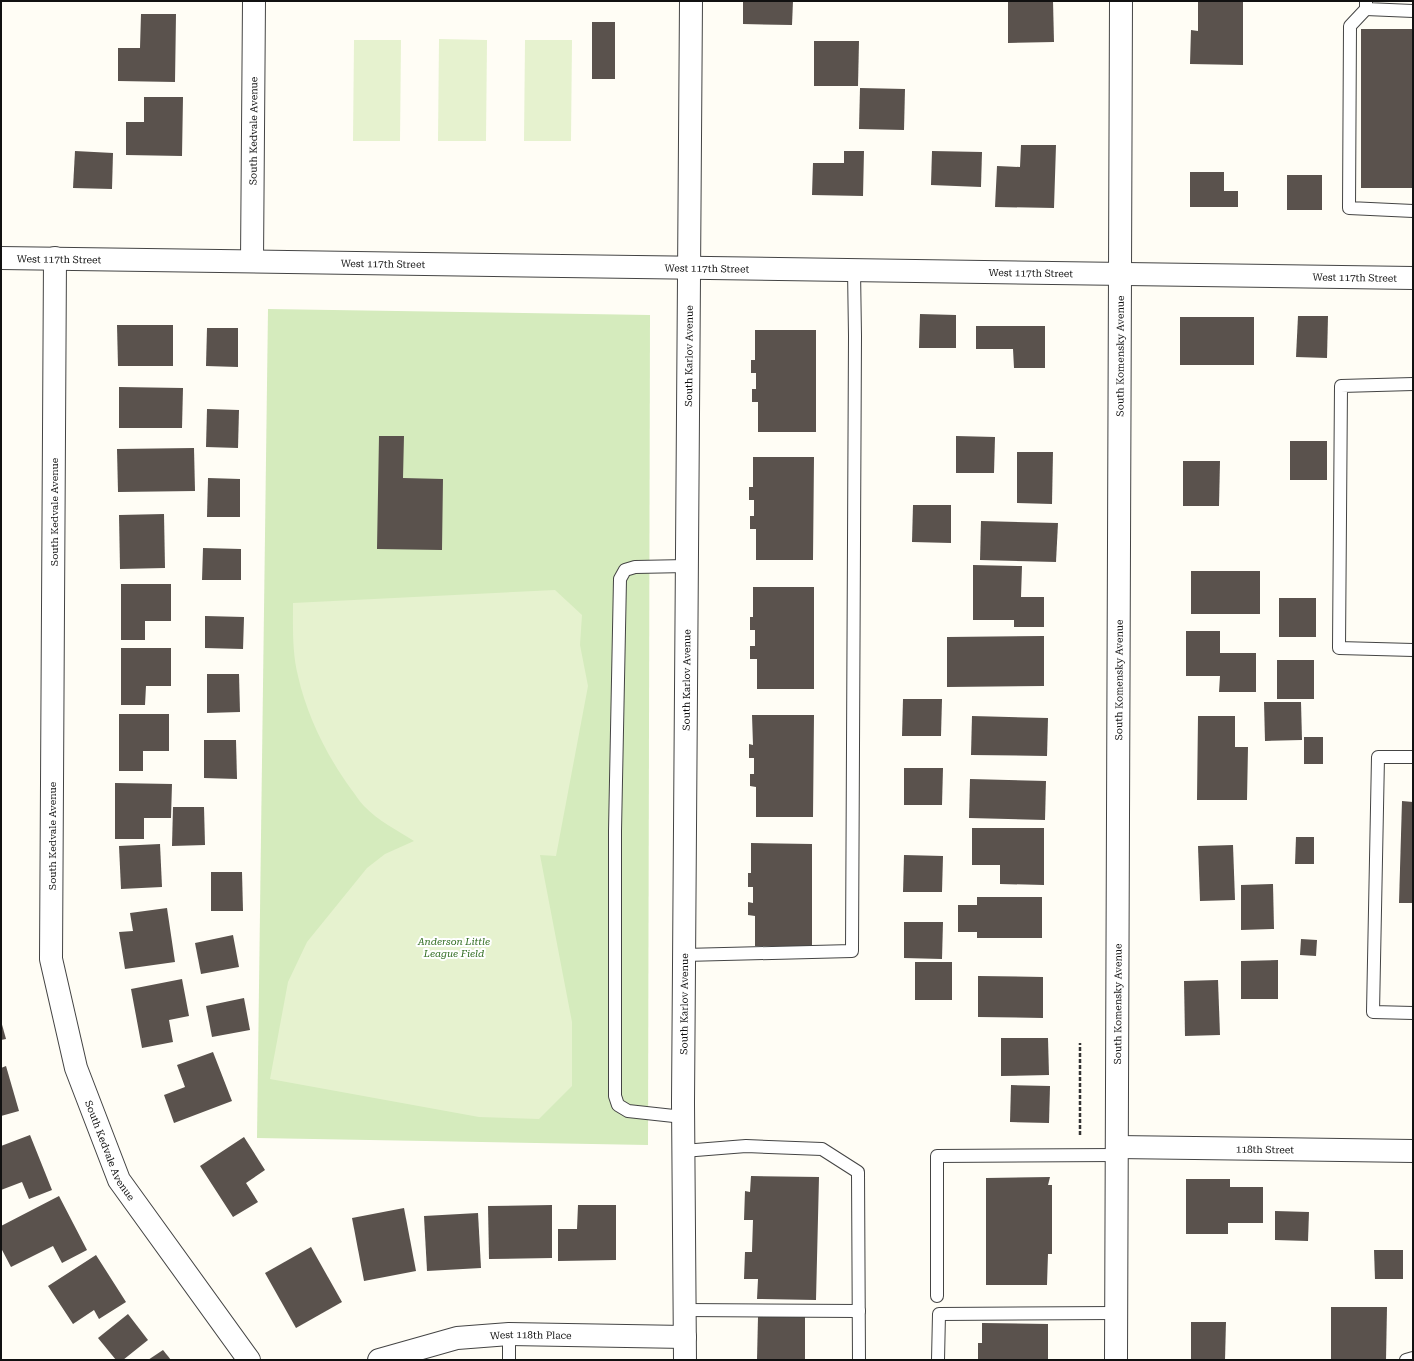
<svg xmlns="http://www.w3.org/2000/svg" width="1414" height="1361" font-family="'Roboto Serif',serif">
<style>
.green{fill:#d5ebbd}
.pitch{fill:#e6f2cf}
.building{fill:#5a524d}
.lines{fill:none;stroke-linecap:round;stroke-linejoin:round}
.service-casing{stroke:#444;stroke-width:14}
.minor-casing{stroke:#444;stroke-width:24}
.path{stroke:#333;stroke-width:2.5;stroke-dasharray:4 2;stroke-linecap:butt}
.service{stroke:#fff;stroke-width:12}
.minor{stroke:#fff;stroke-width:22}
.labels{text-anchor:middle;stroke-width:4;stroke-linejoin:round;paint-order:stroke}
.street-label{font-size:10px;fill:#111;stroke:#fff}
.park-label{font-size:10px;font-style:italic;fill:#2f6b1f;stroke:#fff}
</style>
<rect width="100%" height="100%" fill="#fffdf5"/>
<path class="green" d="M268,309L650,315L648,1145L257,1138Z"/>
<g class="pitch">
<path d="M439,39L487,40L486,141H438Z"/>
<path d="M354,40H401L400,141H353Z"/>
<path d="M525,40H572L571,141H524Z"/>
<path d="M555,590L582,615L580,645L588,686L556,856L540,855L572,1022V1086L539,1119L479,1117L270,1079L288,982L307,942L367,868L385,854L414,841C397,830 378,821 364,806C359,801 355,794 351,789C327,756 307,716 298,676C292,652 293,627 293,603Z"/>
</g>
<g class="building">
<path d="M743,1H793L792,25L743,24Z"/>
<path d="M1024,1H1053L1054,42L1008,43V2Z"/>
<path d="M1198,1H1243V65L1190,64L1191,30L1198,31Z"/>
<path d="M141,14H176L175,82L118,81V48H140Z"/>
<rect x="592" y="22" width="23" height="57"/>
<rect x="1361" y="29" width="52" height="159"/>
<path d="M814,41H859L858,86H814Z"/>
<path d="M860,88L905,89L904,130L859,129Z"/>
<path d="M144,97H183L182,156L126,155V122H144Z"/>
<path d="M1021,145H1056L1054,208L995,207L997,166L1020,167Z"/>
<path d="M75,151L113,153L112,189L73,188Z"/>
<path d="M844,151H864L863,196L812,195L813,163H844Z"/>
<path d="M932,151L982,152L981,187L931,185Z"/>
<path d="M1190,172H1224V191H1238V207H1190Z"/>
<rect x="1287" y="175" width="35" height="35"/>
<path d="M920,314L956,315V348H919Z"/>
<path d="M1298,316H1328L1327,358L1296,357Z"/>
<rect x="1180" y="317" width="74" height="48"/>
<path d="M117,325H173V366H118Z"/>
<path d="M976,326H1045V368H1014L1013,349H976Z"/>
<path d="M207,328H238V367L206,366Z"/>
<path d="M755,330H816V432H758V402H752V389H756V373H751V360H755Z"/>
<path d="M119,387L183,388L182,428H119Z"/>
<path d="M207,409L239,410L238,448L206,447Z"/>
<path d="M379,436H404L403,478L443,479L442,550L377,549Z"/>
<path d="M956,436L995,437L994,473H956Z"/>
<rect x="1290" y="441" width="37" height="39"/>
<path d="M194,448L195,491L118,492L117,449Z"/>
<path d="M1017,452H1053L1052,504L1017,503Z"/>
<path d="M753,457H814L813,560H756V529H750V516H754V500H749V487H753Z"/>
<path d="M1183,461H1220L1219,506H1183Z"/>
<path d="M208,478L240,479V517H207Z"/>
<path d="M913,505H951V543L912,542Z"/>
<path d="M164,514L165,568L120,569L119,515Z"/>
<path d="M981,521L1058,523L1056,562L980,560Z"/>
<path d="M203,548L241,549V580H202Z"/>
<path d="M973,565L1022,566L1021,597H1044V627H1014V620H973Z"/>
<rect x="1191" y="571" width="69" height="43"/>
<path d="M121,584H171V621H145V640H121Z"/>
<path d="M753,587H814V689H757V659H750V646H755V630H750V617H753Z"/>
<rect x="1279" y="598" width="37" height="39"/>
<path d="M205,616L244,617L243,649L205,648Z"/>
<path d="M1186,631H1220V653H1256V692H1219L1220,676H1186Z"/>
<path d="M1044,636V686L947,687V637Z"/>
<path d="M121,648H171V686H146L145,705H121Z"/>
<rect x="1277" y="660" width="37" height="39"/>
<path d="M207,674H239L240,712L207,713Z"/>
<path d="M903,699H942L941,736H902Z"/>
<path d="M1264,702H1301L1302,740L1265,741Z"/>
<path d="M119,714H169V751H143V771H119Z"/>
<path d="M752,715H814L813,817H756V787L750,786V774H754V758H749V744L753,745Z"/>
<path d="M972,716L1048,718L1047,756L971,755Z"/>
<path d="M1198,716H1235V747H1248L1247,800H1197Z"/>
<rect x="1304" y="737" width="19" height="27"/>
<path d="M204,740H236L237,779L204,778Z"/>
<path d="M904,768H943L942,805H904Z"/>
<path d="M970,779L1046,781L1045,820L969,818Z"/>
<path d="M115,783L172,784L171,818H144V839H115Z"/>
<path d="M1402,801L1413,802V903H1399Z"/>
<path d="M173,807H204L205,845L172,846Z"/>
<path d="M972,828H1044V885L1000,884V865H972Z"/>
<path d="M1296,837H1314V864H1295Z"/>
<path d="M751,843L812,844V946H755V916L748,915V902L753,903V887H748V873H751Z"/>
<path d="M160,844L162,887L121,889L119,846Z"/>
<path d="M1233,845L1235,900L1200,901L1198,846Z"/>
<path d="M904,855L943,856L942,892H903Z"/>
<path d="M211,872H242L243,911H211Z"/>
<path d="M1273,884L1274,929L1241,930V885Z"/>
<path d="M977,897H1042V938H977V932H958V905H977Z"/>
<path d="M167,908L175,962L125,969L119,932L133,931L130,913Z"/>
<path d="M904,922H943L942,959L904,958Z"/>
<path d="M233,935L239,967L201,974L195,943Z"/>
<path d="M1301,939L1317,940L1316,956L1300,955Z"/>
<path d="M1278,960V999H1241V961Z"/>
<rect x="915" y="962" width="37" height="38"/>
<path d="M978,976L1043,977V1018L978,1017Z"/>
<path d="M182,979L189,1016L169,1020L173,1042L142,1048L131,989Z"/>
<path d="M1218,980L1220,1035L1185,1036L1184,981Z"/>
<path d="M244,998L250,1030L212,1037L206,1006Z"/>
<path d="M1,1021L6,1039L1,1040Z"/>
<path d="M1001,1038H1048L1049,1075L1001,1076Z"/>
<path d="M213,1052L232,1101L174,1123L164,1095L185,1087L177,1065Z"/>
<path d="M6,1066L19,1111L1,1116V1068Z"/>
<path d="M1011,1085L1050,1086L1049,1123L1010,1122Z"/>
<path d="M30,1135L52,1190L29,1199L22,1182L1,1190V1146Z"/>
<path d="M244,1137L265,1170L246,1183L258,1202L233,1217L200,1166Z"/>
<path d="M751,1176L819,1177L816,1300L757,1299L758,1279H744L745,1252H752L753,1220H744L745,1191L750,1192Z"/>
<path d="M1050,1177L1048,1185H1052V1254H1048L1047,1285H986V1178Z"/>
<path d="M1186,1179H1230V1187H1263V1223H1228V1234H1186Z"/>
<path d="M59,1196L87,1250L62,1263L53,1246L11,1267L1,1248V1226Z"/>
<path d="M552,1205V1258L489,1259L488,1206Z"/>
<path d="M578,1205H616V1260L558,1261V1229H577Z"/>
<path d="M404,1208L416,1271L364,1281L352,1218Z"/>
<path d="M1275,1211L1309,1212L1308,1241L1275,1240Z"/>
<path d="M478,1213L481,1268L427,1271L424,1216Z"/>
<path d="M311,1247L342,1302L296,1328L265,1273Z"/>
<path d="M1374,1250H1403V1279H1375Z"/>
<path d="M96,1255L126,1302L99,1319L94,1310L73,1324L48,1286Z"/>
<path d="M1331,1307H1387L1386,1360H1331Z"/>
<path d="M128,1314L148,1340L123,1360H116L98,1338Z"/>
<path d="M758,1317H805V1360H757Z"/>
<path d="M1191,1322H1226L1225,1360H1191Z"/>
<path d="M982,1323L1048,1324V1360H978V1343H982Z"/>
<path d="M163,1350L171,1360H148Z"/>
</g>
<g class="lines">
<defs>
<g id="service">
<path d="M1366,2V9L1413,11"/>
<path d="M1366,9L1350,26L1349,208L1413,211"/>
<path d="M1413,384L1341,386L1339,648L1413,650"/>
<path d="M1413,757H1378L1373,1012L1413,1013"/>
<path d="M684,955L852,951L855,336L854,270"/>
<path d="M683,1117L628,1111L618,1105L615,1096V831L620,579L625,570L635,567L687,566"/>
<path d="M683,1151L746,1146L822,1149L858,1172L859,1360"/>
<path d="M937,1296V1156L1117,1155"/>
<path d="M684,1310L859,1311"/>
<path d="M509,1360V1334"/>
<path d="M938,1360L939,1314L1116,1313"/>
<path d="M1406,1360L1413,1358"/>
</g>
<g id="minor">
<path id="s1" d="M1,258L1413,278"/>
<path id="s2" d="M55,258L51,959L76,1068L119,1180L249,1360"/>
<path id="s3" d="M252,261L254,1"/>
<path id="s4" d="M1117,1147L1413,1151"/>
<path id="s5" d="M379,1360L457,1338L509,1334L685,1337"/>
<path id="s6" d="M685,1360L683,1103L691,1"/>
<path id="s7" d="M1116,1360L1121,1"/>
</g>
</defs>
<use href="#service" class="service-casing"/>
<use href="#minor" class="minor-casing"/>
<path class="path" d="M1080,1135V1043"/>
<use href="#service" class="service"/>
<use href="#minor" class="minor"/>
</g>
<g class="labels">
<g class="street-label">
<text dy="4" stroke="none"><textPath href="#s3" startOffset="130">South Kedvale Avenue</textPath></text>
<text dy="4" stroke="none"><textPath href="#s1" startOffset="58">West 117th Street</textPath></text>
<text dy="4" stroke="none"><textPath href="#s1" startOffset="382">West 117th Street</textPath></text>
<text dy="4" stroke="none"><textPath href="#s1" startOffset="706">West 117th Street</textPath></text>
<text dy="4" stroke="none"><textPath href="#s1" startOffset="1030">West 117th Street</textPath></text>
<text dy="4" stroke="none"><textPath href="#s1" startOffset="1354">West 117th Street</textPath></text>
<text dy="4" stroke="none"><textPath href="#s6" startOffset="1004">South Karlov Avenue</textPath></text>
<text dy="4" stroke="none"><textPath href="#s7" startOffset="1004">South Komensky Avenue</textPath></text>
<text transform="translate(54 512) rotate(-90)" y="4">South Kedvale Avenue</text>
<text dy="4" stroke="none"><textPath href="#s6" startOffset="680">South Karlov Avenue</textPath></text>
<text dy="4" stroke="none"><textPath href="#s7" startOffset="680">South Komensky Avenue</textPath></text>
<text transform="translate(52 836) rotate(-90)" y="4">South Kedvale Avenue</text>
<text dy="4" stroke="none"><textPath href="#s6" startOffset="356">South Karlov Avenue</textPath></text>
<text dy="4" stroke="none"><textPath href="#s7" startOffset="356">South Komensky Avenue</textPath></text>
<text dy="4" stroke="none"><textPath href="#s2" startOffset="902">South Kedvale Avenue</textPath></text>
<text dy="4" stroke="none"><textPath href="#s4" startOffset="148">118th Street</textPath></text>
<text dy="4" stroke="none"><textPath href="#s5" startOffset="155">West 118th Place</textPath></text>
</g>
<g class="park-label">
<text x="454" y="945">Anderson Little<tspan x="454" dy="12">League Field</tspan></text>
</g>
</g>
<rect width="1414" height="1361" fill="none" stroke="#111111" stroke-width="4"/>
</svg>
